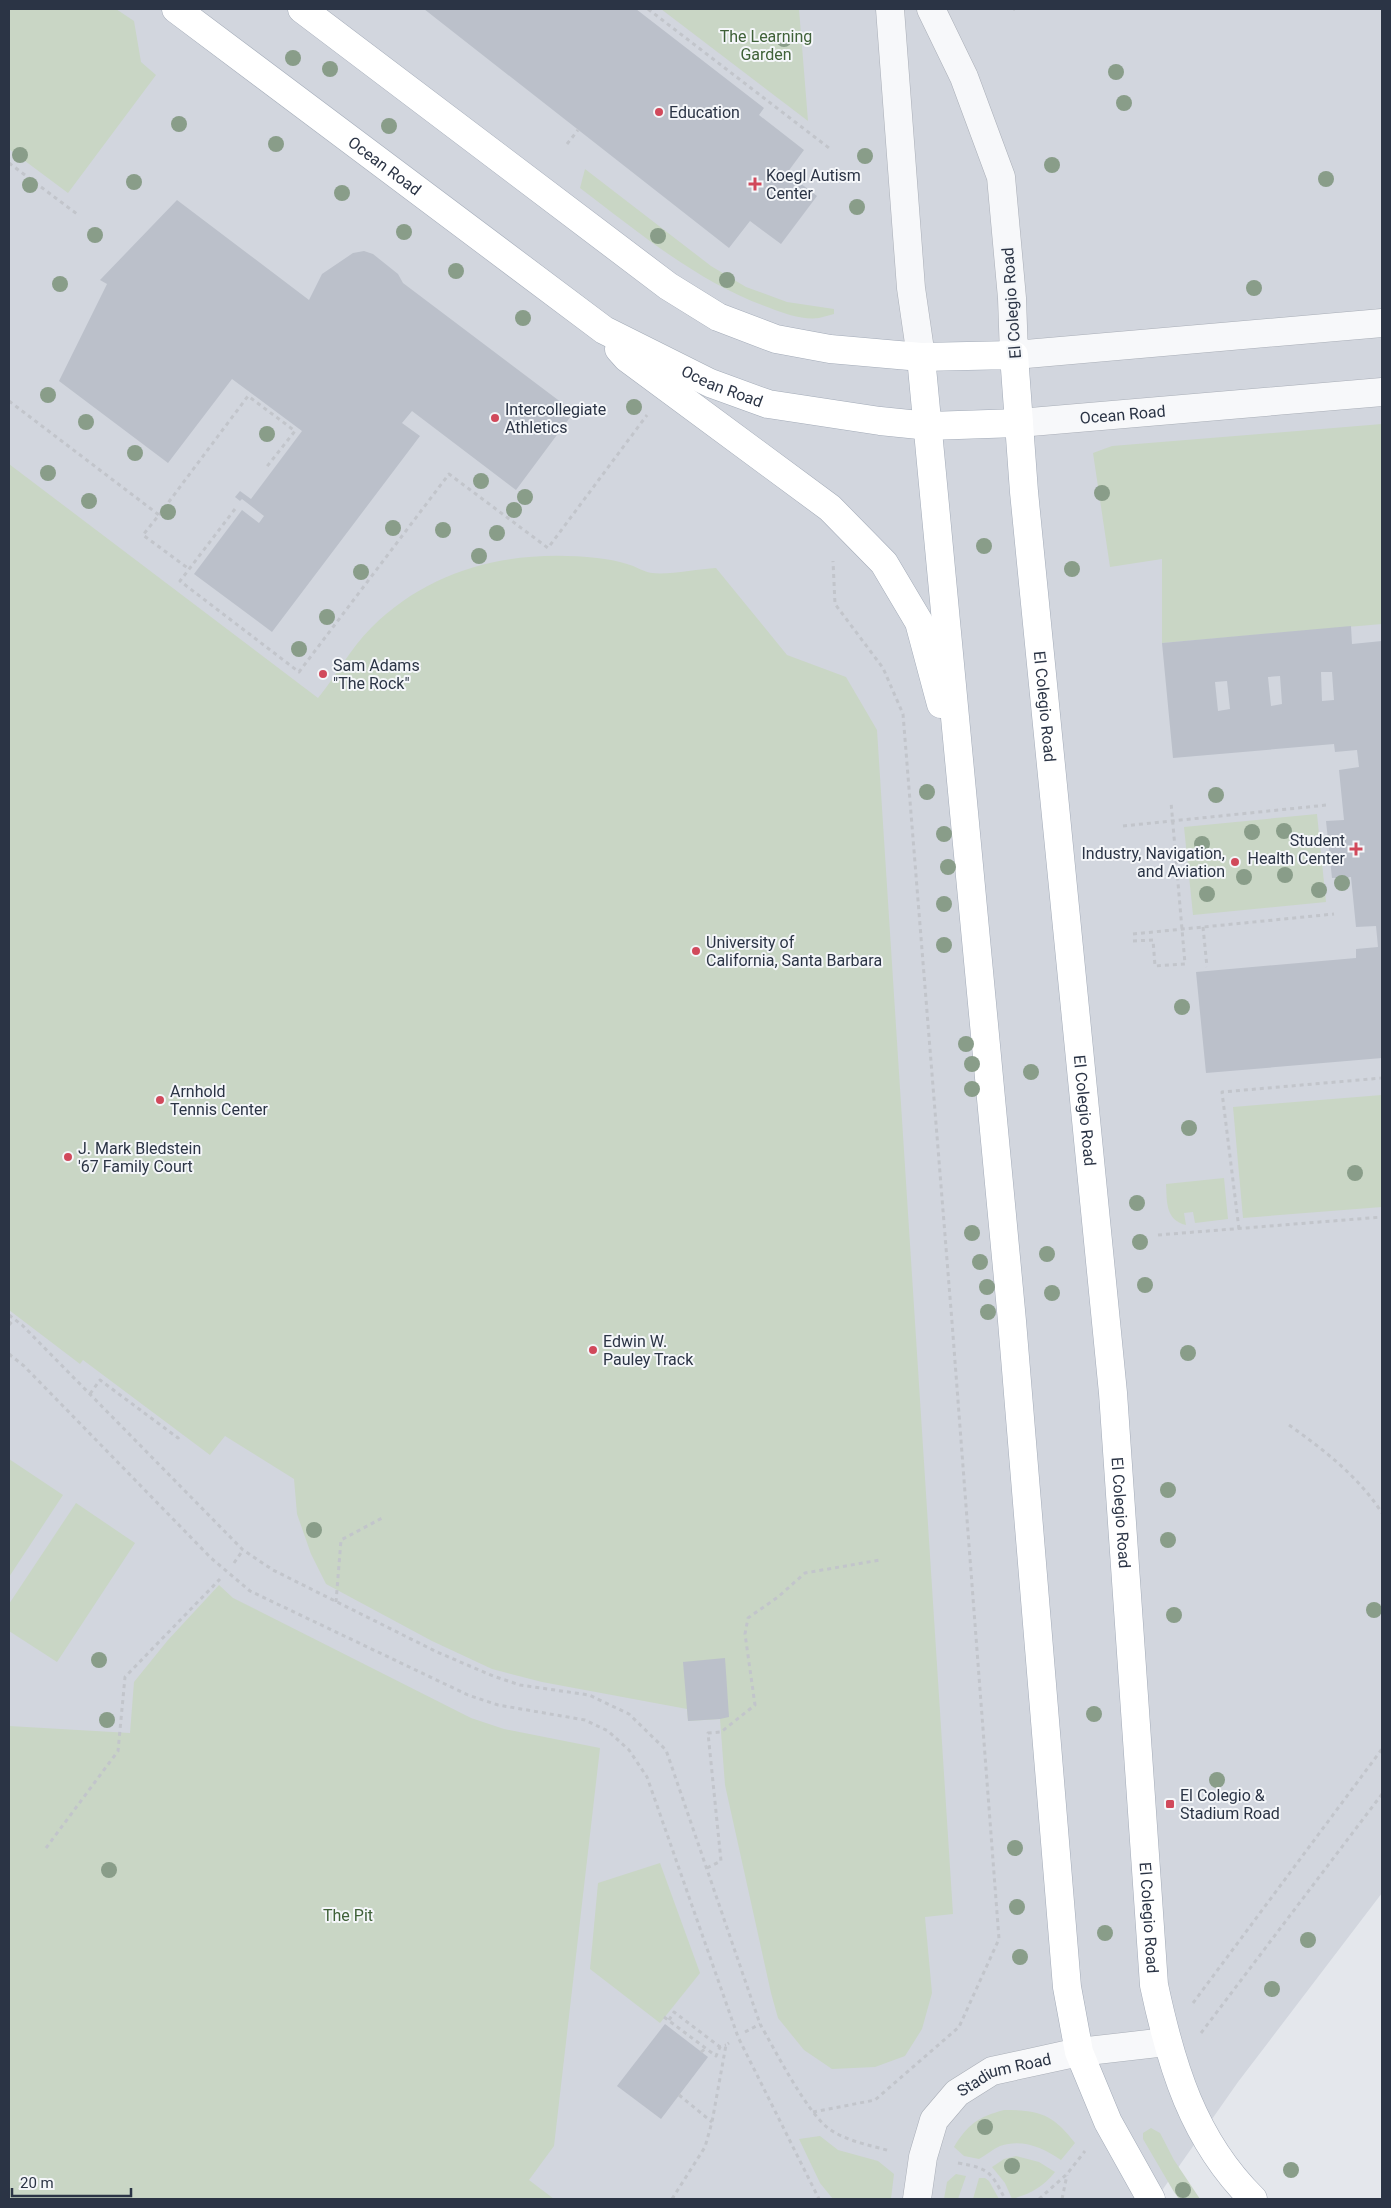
<svg xmlns="http://www.w3.org/2000/svg" width="1391" height="2208" font-family="Roboto,sans-serif">
<style>
.built{fill:#d2d6de}
.green{fill:#c9d6c5}
.building{fill:#bbc0ca;fill-rule:evenodd}
.lines{fill:none;stroke-linecap:round;stroke-linejoin:round}
.minor-casing{stroke:#a9aeb7;stroke-width:29}
.major-casing{stroke:#a3abb8;stroke-width:29}
.path{stroke:#c2c5cb;stroke-width:3;stroke-dasharray:4 4;stroke-linecap:butt}
.minor{stroke:#f7f8fa;stroke-width:28}
.major{stroke:#fff;stroke-width:28}
.tree{fill:#899d89}
.poi-dot{fill:#d1495b;stroke:#f4f6f9;stroke-width:2}
.labels{text-anchor:middle;stroke-width:4;stroke-linejoin:round;paint-order:stroke}
.park-label{font-size:16px;fill:#3f6138;stroke:#f4f6f9}
.poi-label{font-size:16px;fill:#2b3445;stroke:#f4f6f9;text-anchor:start}
.street-label{font-size:16px;fill:#2b3445;stroke:#f4f6f9}
</style>
<rect width="100%" height="100%" fill="#e4e7ec"/>
<path class="built" d="M9,9H1382V1893L1238,2082L1156,2199H9Z"/>
<g class="green">
<path d="M9,9H116L134,21L141,62L156,75L68,193L9,149Z"/>
<path d="M661,9H799L808,121Z"/>
<path d="M585,169L711,266L746,287L787,302L834,309V314C829,315 824,317 819,318C803,320 785,314 770,308C697,282 641,234 580,188Z"/>
<path d="M1382,424V624L1162,643V559L1110,567L1093,453L1112,446Z"/>
<path d="M9,464L318,698C337,675 350,649 371,628C432,567 513,549 597,558C607,559 618,561 627,564C635,566 644,572 652,573C669,575 698,569 716,568L787,655L846,677L877,730L953,1914L925,1917L932,1993L922,2029L905,2056L875,2067L832,2069L804,2050L778,2018L771,1993L725,1785L720,1719L688,1721L687,1709L542,1682L492,1669L432,1641L326,1584L311,1554L297,1514L294,1479L225,1436L210,1455L83,1360L80,1364L9,1310Z"/>
<path d="M1317,814L1326,902L1193,915L1184,827Z"/>
<path d="M1382,1095V1207L1243,1218L1233,1107Z"/>
<path d="M1224,1178L1228,1219L1195,1223L1193,1212L1184,1213L1186,1225C1165,1220 1167,1201 1166,1184Z"/>
<path d="M9,1459L63,1495L9,1577Z"/>
<path d="M76,1503L135,1543L57,1662L9,1631V1604Z"/>
<path d="M219,1585L233,1598L471,1718L504,1729L600,1748L554,2146L529,2180L554,2199H9V1726L130,1733L134,1682L168,1640Z"/>
<path d="M660,1863L700,1973L660,2023L590,1969L598,1883Z"/>
<path d="M1004,2110C1039,2110 1053,2114 1075,2143L1061,2160C1044,2148 1022,2138 1000,2146C993,2149 986,2155 979,2159L964,2156L954,2147C968,2124 978,2117 1004,2110Z"/>
<path d="M1151,2128L1160,2133L1174,2160L1200,2199H1179L1174,2192L1143,2139V2133Z"/>
<path d="M820,2136L838,2150L878,2161L894,2174L891,2199H833L820,2183L799,2139Z"/>
<path d="M1016,2156L1039,2162L1055,2172C1043,2187 1030,2194 1012,2199L1005,2183L992,2167L1004,2159Z"/>
<path d="M956,2174L966,2176L958,2199H944L947,2182Z"/>
<path d="M979,2178H985L989,2181L999,2199H973Z"/>
</g>
<g class="building">
<path d="M424,9H636L764,108L759,115L804,150L787,173L817,196L781,244L750,221L729,248Z"/>
<path d="M177,200L309,300L322,274L353,253L364,251L373,254L398,274L403,283L574,412L516,490L412,411L402,423L420,436L272,632L194,574L242,510L259,523L264,516L242,499L240,501L235,497L240,491L251,499L302,431L232,379L168,463L59,381L107,284L100,280Z"/>
<path d="M1351,626L1352,644L1382,641V1058L1206,1073L1196,972L1356,958V949L1378,947L1376,926L1356,927L1351,877L1332,878L1326,821L1344,820L1339,770L1359,767L1357,750L1335,752L1334,744L1173,758L1162,643ZM1321,672H1332L1334,700L1322,701ZM1280,676L1282,704L1271,706L1268,677ZM1227,681L1230,709L1218,711L1215,682Z"/>
<path d="M725,1658L729,1717L720,1719L688,1721L683,1662Z"/>
<path d="M665,2024L708,2057L661,2119L617,2086Z"/>
</g>
<g class="lines">
<defs>
<g id="minor">
<path d="M890,9L911,288L921,357"/>
<path d="M931,9L964,77L1001,177L1012,298L1014,355L1382,323"/>
<path id="s1" d="M1019,423L1382,392"/>
<path id="s2" d="M917,2199L923,2157L934,2120L957,2093L992,2071L1079,2052L1166,2042"/>
</g>
<g id="major">
<path id="s3" d="M176,9L604,330L710,383L768,404L880,421L929,426L1019,423"/>
<path id="s4" d="M302,9L668,286L718,317L776,339L830,349L921,357L1014,355L1024,492L1113,1393L1154,1985C1171,2065 1193,2140 1253,2199"/>
<path d="M619,349L627,358L830,508L884,563L919,622L941,704"/>
<path d="M921,357L1012,1321L1067,1987L1079,2052L1108,2122L1151,2199"/>
</g>
</defs>
<use href="#minor" class="minor-casing"/>
<use href="#major" class="major-casing"/>
<g class="path">
<path d="M648,9L829,148"/>
<path d="M1013,10L1014,9"/>
<path d="M567,144L578,130"/>
<path d="M9,163L77,214"/>
<path d="M9,401L159,515L143,535L189,569"/>
<path d="M235,509L180,581L299,672L449,474L548,548L647,415"/>
<path d="M159,515L248,396L295,431L265,469"/>
<path d="M1123,826L1327,805"/>
<path d="M1203,927L1207,967"/>
<path d="M1133,934L1334,914"/>
<path d="M1133,941L1153,940L1155,966L1185,964L1171,802"/>
<path d="M1239,1229L1222,1092L1382,1078"/>
<path d="M1158,1235L1382,1217"/>
<path d="M9,1315L22,1325L243,1550L273,1570L437,1652L493,1676L520,1685L589,1695L629,1714L666,1750L760,2024C775,2050 806,2111 828,2128C845,2141 870,2145 890,2151"/>
<path d="M9,1325L14,1319"/>
<path d="M9,1354L24,1366L211,1558L250,1591L468,1695L498,1705L585,1720L608,1731L629,1750L647,1777L738,2037L819,2199"/>
<path d="M90,1394L100,1380L178,1438L182,1434"/>
<path d="M1289,1425C1324,1450 1358,1476 1382,1513"/>
<path d="M234,1563L243,1550"/>
<path d="M336,1602L341,1540L384,1517"/>
<path d="M46,1848L118,1751L125,1677L220,1579"/>
<path d="M707,1868L721,1861L708,1733L721,1732L755,1705L745,1634L748,1618L778,1597L805,1573L880,1560"/>
<path d="M1193,2003L1382,1749"/>
<path d="M664,2017L716,2056L720,2047L726,2045"/>
<path d="M669,2020L674,2012L720,2047"/>
<path d="M745,2032L760,2024"/>
<path d="M1201,2033L1382,1794"/>
<path d="M701,2052L705,2049"/>
<path d="M679,2095L712,2122"/>
<path d="M813,2112L875,2100L959,2027L999,1939L952,1322L903,714L883,668L835,604L833,561"/>
<path d="M958,2163C989,2168 991,2172 1005,2199"/>
<path d="M672,2199L705,2147L712,2122L726,2045L729,2043"/>
<path d="M1039,2199L1067,2174L1085,2151"/>
<path d="M1062,2199L1067,2175"/>
</g>
<use href="#minor" class="minor"/>
<use href="#major" class="major"/>
</g>
<g class="tree">
<circle cx="784" cy="39" r="8"/>
<circle cx="293" cy="58" r="8"/>
<circle cx="330" cy="69" r="8"/>
<circle cx="1116" cy="72" r="8"/>
<circle cx="1124" cy="103" r="8"/>
<circle cx="179" cy="124" r="8"/>
<circle cx="389" cy="126" r="8"/>
<circle cx="276" cy="144" r="8"/>
<circle cx="20" cy="155" r="8"/>
<circle cx="865" cy="156" r="8"/>
<circle cx="1052" cy="165" r="8"/>
<circle cx="1326" cy="179" r="8"/>
<circle cx="134" cy="182" r="8"/>
<circle cx="30" cy="185" r="8"/>
<circle cx="342" cy="193" r="8"/>
<circle cx="857" cy="207" r="8"/>
<circle cx="404" cy="232" r="8"/>
<circle cx="95" cy="235" r="8"/>
<circle cx="658" cy="236" r="8"/>
<circle cx="456" cy="271" r="8"/>
<circle cx="727" cy="280" r="8"/>
<circle cx="60" cy="284" r="8"/>
<circle cx="1254" cy="288" r="8"/>
<circle cx="523" cy="318" r="8"/>
<circle cx="48" cy="395" r="8"/>
<circle cx="634" cy="407" r="8"/>
<circle cx="86" cy="422" r="8"/>
<circle cx="267" cy="434" r="8"/>
<circle cx="135" cy="453" r="8"/>
<circle cx="48" cy="473" r="8"/>
<circle cx="481" cy="481" r="8"/>
<circle cx="1102" cy="493" r="8"/>
<circle cx="525" cy="497" r="8"/>
<circle cx="89" cy="501" r="8"/>
<circle cx="514" cy="510" r="8"/>
<circle cx="168" cy="512" r="8"/>
<circle cx="393" cy="528" r="8"/>
<circle cx="443" cy="530" r="8"/>
<circle cx="497" cy="533" r="8"/>
<circle cx="984" cy="546" r="8"/>
<circle cx="479" cy="556" r="8"/>
<circle cx="1072" cy="569" r="8"/>
<circle cx="361" cy="572" r="8"/>
<circle cx="327" cy="617" r="8"/>
<circle cx="299" cy="649" r="8"/>
<circle cx="927" cy="792" r="8"/>
<circle cx="1216" cy="795" r="8"/>
<circle cx="1284" cy="831" r="8"/>
<circle cx="1252" cy="832" r="8"/>
<circle cx="944" cy="834" r="8"/>
<circle cx="1202" cy="844" r="8"/>
<circle cx="948" cy="867" r="8"/>
<circle cx="1285" cy="875" r="8"/>
<circle cx="1244" cy="877" r="8"/>
<circle cx="1342" cy="883" r="8"/>
<circle cx="1319" cy="890" r="8"/>
<circle cx="1207" cy="894" r="8"/>
<circle cx="944" cy="904" r="8"/>
<circle cx="944" cy="945" r="8"/>
<circle cx="1182" cy="1007" r="8"/>
<circle cx="966" cy="1044" r="8"/>
<circle cx="972" cy="1064" r="8"/>
<circle cx="1031" cy="1072" r="8"/>
<circle cx="972" cy="1089" r="8"/>
<circle cx="1189" cy="1128" r="8"/>
<circle cx="1355" cy="1173" r="8"/>
<circle cx="1137" cy="1203" r="8"/>
<circle cx="972" cy="1233" r="8"/>
<circle cx="1140" cy="1242" r="8"/>
<circle cx="1047" cy="1254" r="8"/>
<circle cx="980" cy="1262" r="8"/>
<circle cx="1145" cy="1285" r="8"/>
<circle cx="987" cy="1287" r="8"/>
<circle cx="1052" cy="1293" r="8"/>
<circle cx="988" cy="1312" r="8"/>
<circle cx="1188" cy="1353" r="8"/>
<circle cx="1168" cy="1490" r="8"/>
<circle cx="314" cy="1530" r="8"/>
<circle cx="1168" cy="1540" r="8"/>
<circle cx="1374" cy="1610" r="8"/>
<circle cx="1174" cy="1615" r="8"/>
<circle cx="99" cy="1660" r="8"/>
<circle cx="1094" cy="1714" r="8"/>
<circle cx="107" cy="1720" r="8"/>
<circle cx="1217" cy="1780" r="8"/>
<circle cx="1015" cy="1848" r="8"/>
<circle cx="109" cy="1870" r="8"/>
<circle cx="1017" cy="1907" r="8"/>
<circle cx="1105" cy="1933" r="8"/>
<circle cx="1308" cy="1940" r="8"/>
<circle cx="1020" cy="1957" r="8"/>
<circle cx="1272" cy="1989" r="8"/>
<circle cx="985" cy="2127" r="8"/>
<circle cx="1012" cy="2166" r="8"/>
<circle cx="1291" cy="2170" r="8"/>
<circle cx="1183" cy="2190" r="8"/>
</g>
<g class="poi-dot">
<circle cx="659" cy="112" r="5"/>
<path d="M752.5 176.5h5v5h5v5h-5v5h-5v-5h-5v-5h5z"/>
<circle cx="495" cy="418" r="5"/>
<circle cx="323" cy="674" r="5"/>
<path d="M1353.5 841.5h5v5h5v5h-5v5h-5v-5h-5v-5h5z"/>
<circle cx="1235" cy="862" r="5"/>
<circle cx="696" cy="951" r="5"/>
<circle cx="160" cy="1100" r="5"/>
<circle cx="68" cy="1157" r="5"/>
<circle cx="593" cy="1350" r="5"/>
<rect x="1165" y="1799" width="10" height="10" rx="2.5"/>
</g>
<g class="labels">
<g class="park-label">
<text x="766" y="42">The Learning<tspan x="766" dy="18">Garden</tspan></text>
<text x="348" y="1921">The Pit</text>
</g>
<g class="poi-label">
<text x="669" y="118">Education</text>
<text x="766" y="181">Koegl Autism<tspan x="766" dy="18">Center</tspan></text>
<text x="505" y="415">Intercollegiate<tspan x="505" dy="18">Athletics</tspan></text>
<text x="333" y="671">Sam Adams<tspan x="333" dy="18">"The Rock"</tspan></text>
<text x="1345" y="846" text-anchor="end">Student<tspan x="1345" dy="18">Health Center</tspan></text>
<text x="1225" y="859" text-anchor="end">Industry, Navigation,<tspan x="1225" dy="18">and Aviation</tspan></text>
<text x="706" y="948">University of<tspan x="706" dy="18">California, Santa Barbara</tspan></text>
<text x="170" y="1097">Arnhold<tspan x="170" dy="18">Tennis Center</tspan></text>
<text x="78" y="1154">J. Mark Bledstein<tspan x="78" dy="18">'67 Family Court</tspan></text>
<text x="603" y="1347">Edwin W.<tspan x="603" dy="18">Pauley Track</tspan></text>
<text x="1180" y="1801">El Colegio &amp;<tspan x="1180" dy="18">Stadium Road</tspan></text>
</g>
<g class="street-label">
<text dy="6" stroke="none"><textPath href="#s3" startOffset="261">Ocean Road</textPath></text>
<text transform="translate(1011 303) rotate(-94)" y="6">El Colegio Road</text>
<text dy="6" stroke="none"><textPath href="#s3" startOffset="666">Ocean Road</textPath></text>
<text dy="6" stroke="none"><textPath href="#s1" startOffset="104">Ocean Road</textPath></text>
<text dy="6" stroke="none"><textPath href="#s4" startOffset="1172">El Colegio Road</textPath></text>
<text dy="6" stroke="none"><textPath href="#s4" startOffset="1578">El Colegio Road</textPath></text>
<text dy="6" stroke="none"><textPath href="#s4" startOffset="1982">El Colegio Road</textPath></text>
<text dy="6" stroke="none"><textPath href="#s4" startOffset="2388">El Colegio Road</textPath></text>
<text dy="6" stroke="none"><textPath href="#s2" startOffset="168">Stadium Road</textPath></text>
</g>
</g>
<rect width="1391" height="2208" fill="none" stroke="#2b3445" stroke-width="20"/>
<path d="M12 2188v8h119v-8" fill="none" stroke="#2b3445" stroke-width="2.5"/>
<text x="20" y="2188" font-size="15" fill="#2b3445" stroke="#f4f6f9" stroke-width="4" paint-order="stroke">20 m</text>
</svg>
